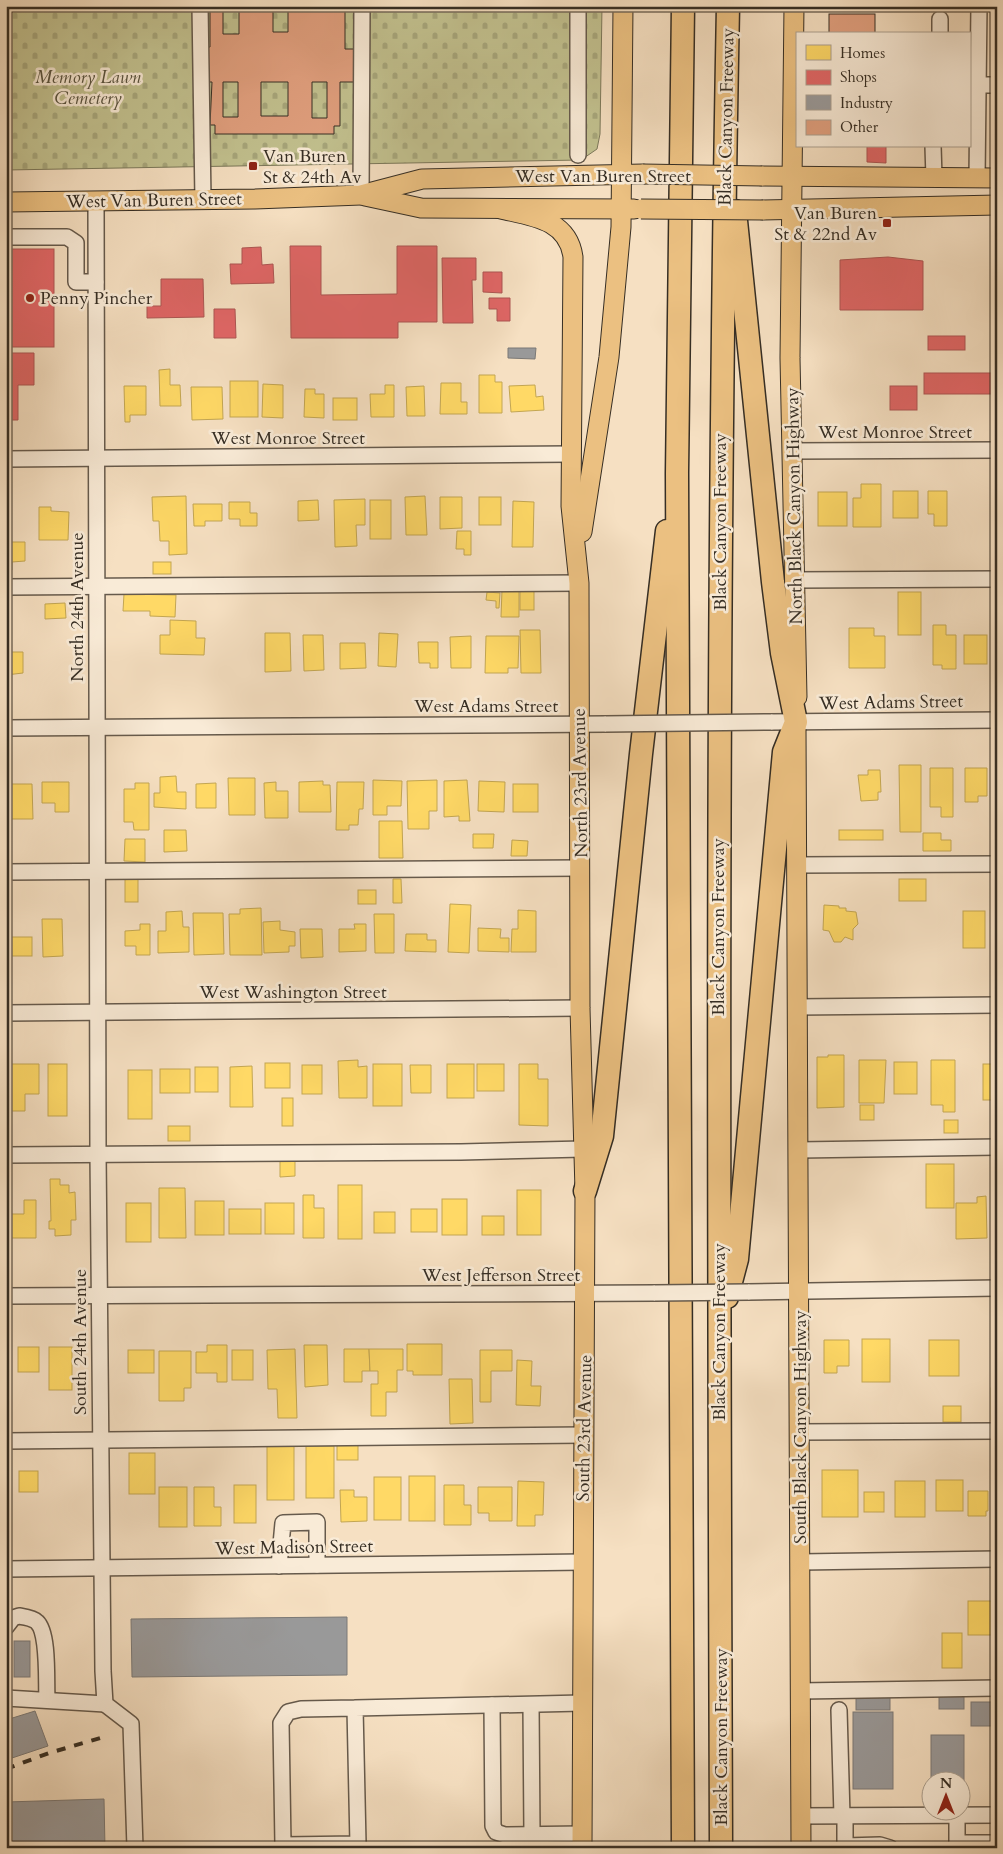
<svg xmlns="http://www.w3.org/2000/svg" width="1003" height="1854" font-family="Cardo,serif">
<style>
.cemetery{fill:url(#cemetery-stones);stroke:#7c785a}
.homes{fill:#ffd966;stroke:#c3a652}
.shops{fill:#e06666;stroke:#ad5552}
.industry{fill:#999;stroke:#7b7976}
.building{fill:#e09f7e;stroke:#362e24;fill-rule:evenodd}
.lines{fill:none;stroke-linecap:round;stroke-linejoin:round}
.minor-casing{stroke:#665a4c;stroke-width:18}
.major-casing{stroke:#362e24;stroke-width:21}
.highway-casing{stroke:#362e24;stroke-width:25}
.minor{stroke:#f9ebd7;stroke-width:15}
.major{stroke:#ebc081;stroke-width:19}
.highway{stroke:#ebc081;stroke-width:22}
.rail{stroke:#362e24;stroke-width:4;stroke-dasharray:9 9;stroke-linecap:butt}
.minor-bridge-casing{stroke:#665a4c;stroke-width:18;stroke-linecap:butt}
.major-bridge-casing{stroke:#362e24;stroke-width:21;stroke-linecap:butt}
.minor-bridge{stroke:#f9ebd7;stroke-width:15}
.major-bridge{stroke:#ebc081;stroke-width:19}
.poi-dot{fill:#8f2418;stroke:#f9ebd7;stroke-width:2}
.labels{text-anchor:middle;stroke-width:5;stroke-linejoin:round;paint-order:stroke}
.park-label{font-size:18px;font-style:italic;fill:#59533f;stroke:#f9ebd7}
.street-label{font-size:18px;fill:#362e24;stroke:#f9ebd7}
.poi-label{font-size:18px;fill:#362e24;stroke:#f9ebd7;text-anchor:start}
</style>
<defs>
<pattern id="cemetery-stones" width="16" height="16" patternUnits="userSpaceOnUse" patternTransform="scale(1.25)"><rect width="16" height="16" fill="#c2c18f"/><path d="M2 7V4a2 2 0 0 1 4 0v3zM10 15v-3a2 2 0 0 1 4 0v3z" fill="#a7a67b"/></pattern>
</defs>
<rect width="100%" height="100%" fill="#f6e0c2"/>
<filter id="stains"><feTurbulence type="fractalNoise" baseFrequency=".004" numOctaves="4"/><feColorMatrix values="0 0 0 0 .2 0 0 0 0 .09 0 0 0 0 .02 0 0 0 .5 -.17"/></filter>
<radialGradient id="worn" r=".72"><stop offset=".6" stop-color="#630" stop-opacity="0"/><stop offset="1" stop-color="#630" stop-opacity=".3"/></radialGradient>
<path class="cemetery" d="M6,6H602L600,134L597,149L581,160L6,170Z"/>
<g class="homes">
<path d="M170,369V385H180L181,406H160L159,370Z"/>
<path d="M479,375H495V382H502V413H479Z"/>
<rect x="230" y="381" width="28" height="36"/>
<path d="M441,383H461V402H467V414H440Z"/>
<path d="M263,384L283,385V418L262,417Z"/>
<path d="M385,385H394V417H371L370,394H385Z"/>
<path d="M535,385L536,397L543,396L544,410L511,412L509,386Z"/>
<path d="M124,386H146V415H130V422H125Z"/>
<path d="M424,386L425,416H407L406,387Z"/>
<path d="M191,387H222L223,419L192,420Z"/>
<path d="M305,389H315V394H324V418L304,417Z"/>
<rect x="333" y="398" width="24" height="22"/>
<path d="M861,484H881V527H853V498H861Z"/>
<rect x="994" y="489" width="3" height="31"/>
<rect x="893" y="491" width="25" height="27"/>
<path d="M928,491H947V526H934V514H928Z"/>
<rect x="818" y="492" width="29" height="34"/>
<path d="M186,496L187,554L169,555V541H160L159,521H153L152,497Z"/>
<path d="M425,496L427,535H406L405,497Z"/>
<path d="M440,497H462V528L440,529Z"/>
<rect x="479" y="497" width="22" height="28"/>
<path d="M365,499V525H356L357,546L335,547L334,500Z"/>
<path d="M318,500L319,520L298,521V501Z"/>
<rect x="370" y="500" width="21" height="39"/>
<path d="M513,501L534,502L533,547H512Z"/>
<path d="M229,502H250V513H257V526H240V519H229Z"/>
<path d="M193,504H222V521H205V526H194Z"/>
<path d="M39,507H51V511L69,512L68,540H39Z"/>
<rect x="994" y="520" width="3" height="21"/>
<path d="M457,531H471V555H464V549H456Z"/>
<path d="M6,542H25V561L12,562V570H6Z"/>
<rect x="153" y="562" width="18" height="12"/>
<path d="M502,590L519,591V617H501Z"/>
<rect x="520" y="591" width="14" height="19"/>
<path d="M487,592L500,593L499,608H496V601L486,600Z"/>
<rect x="898" y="592" width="23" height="43"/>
<path d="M124,594L176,595L175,617L150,616V611H123Z"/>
<path d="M65,603L66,618L45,619V604Z"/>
<path d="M170,620L196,621V638H205L204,655L160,654V635H170Z"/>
<path d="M933,625H946V635H956V669H942V665H933Z"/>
<path d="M849,628H874V636H885V668H849Z"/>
<path d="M520,630H540L541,673H521Z"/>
<path d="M265,633H290L291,671L265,672Z"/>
<path d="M379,633L398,634L396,667L378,666Z"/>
<path d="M303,635H323L324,670L304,671Z"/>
<rect x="964" y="635" width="23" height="29"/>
<path d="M471,636V668H451L450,637Z"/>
<path d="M486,636H519L518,668H508V673H485Z"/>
<path d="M418,642H438V668H430V663H419Z"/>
<path d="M340,643H365L366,668L340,669Z"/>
<path d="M6,652H23V673L6,675Z"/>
<path d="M899,765H921V832H900Z"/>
<path d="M930,768H953V817H941V807H930Z"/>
<path d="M965,768H987V796H978V802H965Z"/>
<path d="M868,770H880L881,792H878V800L861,801L858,775H868Z"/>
<path d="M176,776L177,792H186V809L154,807V793H160V777Z"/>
<path d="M228,778H255V815H229Z"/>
<path d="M373,780L402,781L401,806H387V815H373Z"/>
<path d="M437,780V811H429V829H408L407,781Z"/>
<path d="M467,780L470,821H459V816L444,817V781Z"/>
<path d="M323,781V785H330L331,812H299V782Z"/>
<path d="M479,781L505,782L504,812L478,811Z"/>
<path d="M42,782H69V812H55V803H42Z"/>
<path d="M276,782V791H288V818H265L264,783Z"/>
<path d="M337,782H364L363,809H359L358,825H349V830H336Z"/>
<path d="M135,783H149V830H134L133,822H124V789H135Z"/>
<path d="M216,783V808H196V784Z"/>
<path d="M8,784H32L33,819H8Z"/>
<rect x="513" y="784" width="25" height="28"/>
<path d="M379,821H402L403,858H379Z"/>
<path d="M164,830H186L187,851L164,852Z"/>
<rect x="839" y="830" width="44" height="10"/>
<path d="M923,833H941V840H951V851H923Z"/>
<path d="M473,834H494L493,848H473Z"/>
<path d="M125,839H145V862L124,861Z"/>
<path d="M512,840L528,841L527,856H511Z"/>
<path d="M992,871H997V904H993Z"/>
<rect x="125" y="877" width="13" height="25"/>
<path d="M393,879H401L402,903H393Z"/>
<rect x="899" y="879" width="27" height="22"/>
<rect x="358" y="890" width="18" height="14"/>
<path d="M450,904L471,905L469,953L448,952Z"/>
<path d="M824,905L839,906V908H846V911L856,912L858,924L853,929V940L845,937L841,942H834L829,931L823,930Z"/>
<path d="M261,908L262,955H230L229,914H240V909Z"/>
<path d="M518,910L536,911V952H511L512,929H518Z"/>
<path d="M182,911L183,927H189V952L158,953V931H166V912Z"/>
<rect x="963" y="911" width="22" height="37"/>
<path d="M193,913H223L224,954L194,955Z"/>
<path d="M374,914H394V953H375Z"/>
<path d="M42,919H62L63,956L43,957Z"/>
<rect x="994" y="919" width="3" height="28"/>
<path d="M280,921V930L295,932V946H289V952L264,953L263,922Z"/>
<path d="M140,924H150V955H136V946H125V931L140,930Z"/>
<path d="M354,924H366V951L339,952V929H355Z"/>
<path d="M478,928L501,929L500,938H509V952L478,951Z"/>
<path d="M300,929H322L323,957L301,958Z"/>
<path d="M406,934H427V940H436V952L405,951Z"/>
<rect x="9" y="937" width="23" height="19"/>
<path d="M828,1055H844V1107L817,1108V1057H828Z"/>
<path d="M358,1060V1067L367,1066V1098H339L338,1061Z"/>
<path d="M859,1060H886L884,1103H859Z"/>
<path d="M931,1060H955V1112H943V1105H931Z"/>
<rect x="894" y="1062" width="23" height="32"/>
<rect x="265" y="1063" width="25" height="25"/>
<path d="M10,1064H39V1094H25V1111H10Z"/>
<rect x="48" y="1064" width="19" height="52"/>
<rect x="373" y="1064" width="29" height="42"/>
<rect x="447" y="1064" width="27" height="34"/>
<rect x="477" y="1064" width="27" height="27"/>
<path d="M519,1064H538V1079H548V1126L519,1125Z"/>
<rect x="983" y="1064" width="14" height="36"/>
<rect x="302" y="1065" width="20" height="29"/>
<path d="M410,1065H431V1093H411Z"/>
<path d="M252,1066L253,1107H230V1067Z"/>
<rect x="195" y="1067" width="23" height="25"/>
<rect x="160" y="1069" width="30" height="24"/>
<rect x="128" y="1070" width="24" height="49"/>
<rect x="282" y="1098" width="11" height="28"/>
<rect x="860" y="1105" width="14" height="15"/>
<rect x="944" y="1120" width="14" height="13"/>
<rect x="168" y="1126" width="22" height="15"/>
<rect x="992" y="1154" width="5" height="25"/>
<path d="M280,1160H295V1176L280,1177Z"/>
<rect x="926" y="1164" width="28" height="44"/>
<path d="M50,1179H60V1185H69V1193L75,1192L76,1220H71V1235L55,1236V1229H49V1221H51Z"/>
<rect x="338" y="1185" width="24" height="54"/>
<path d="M159,1188H185L186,1238H159Z"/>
<rect x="517" y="1190" width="24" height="45"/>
<path d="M303,1195H314V1208H324V1238H303Z"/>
<path d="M986,1196L987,1238L956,1239V1203H977V1197Z"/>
<rect x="442" y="1199" width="25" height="36"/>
<path d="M24,1200H36V1238H11V1214H24Z"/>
<rect x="195" y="1201" width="29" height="34"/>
<rect x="126" y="1203" width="25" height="39"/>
<rect x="265" y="1203" width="29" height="31"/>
<rect x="229" y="1209" width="32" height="25"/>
<rect x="411" y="1209" width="26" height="23"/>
<rect x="374" y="1212" width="21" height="21"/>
<rect x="482" y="1216" width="22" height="19"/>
<rect x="862" y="1339" width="28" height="43"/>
<path d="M824,1340H849V1366H837V1373H824Z"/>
<rect x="929" y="1340" width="30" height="36"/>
<path d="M407,1344H442V1375H413V1371H407Z"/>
<path d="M207,1345H227V1382H217V1373H196V1352H207Z"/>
<path d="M304,1345H327L328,1385L305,1387Z"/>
<rect x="18" y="1347" width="21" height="25"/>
<rect x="49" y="1347" width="23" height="43"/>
<path d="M295,1349L297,1418H278L277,1389H268L267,1350Z"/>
<path d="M344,1349H369L370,1371H362V1382H344Z"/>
<path d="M369,1349H403V1370H397V1392H386V1416H371V1384H378V1371H370Z"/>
<rect x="128" y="1350" width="26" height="23"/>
<rect x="232" y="1350" width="21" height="30"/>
<path d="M480,1350H512V1371H491V1402H480Z"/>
<path d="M159,1351H191V1388H184V1401H159Z"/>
<path d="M517,1360L532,1361L531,1386H541L540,1406L516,1405Z"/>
<path d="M449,1379H472L473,1423L450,1424Z"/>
<rect x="991" y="1388" width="6" height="33"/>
<rect x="943" y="1406" width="18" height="16"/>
<rect x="337" y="1445" width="21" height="15"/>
<rect x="267" y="1446" width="27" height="54"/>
<rect x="306" y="1446" width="28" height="52"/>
<rect x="129" y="1453" width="26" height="41"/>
<rect x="822" y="1470" width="36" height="47"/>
<rect x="19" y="1471" width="19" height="21"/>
<rect x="409" y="1476" width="26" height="45"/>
<rect x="374" y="1477" width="27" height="43"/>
<rect x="936" y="1480" width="27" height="31"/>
<path d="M518,1481L544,1482L543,1515H535V1526H517Z"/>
<rect x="895" y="1481" width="30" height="36"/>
<rect x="234" y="1485" width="22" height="38"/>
<path d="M444,1485H464V1505H471V1525H444Z"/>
<rect x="159" y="1487" width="28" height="40"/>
<path d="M194,1487H214V1507H221V1526H194Z"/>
<path d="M478,1487H512V1521H489V1513H478Z"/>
<path d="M340,1490H354V1497H367V1521L341,1522Z"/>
<path d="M968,1491H988V1511H986V1516H968Z"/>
<rect x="864" y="1492" width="20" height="20"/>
<rect x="994" y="1511" width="3" height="20"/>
<rect x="968" y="1601" width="25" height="34"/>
<rect x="942" y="1633" width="20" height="35"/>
</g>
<g class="shops">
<path d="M867,146H886V163L867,162Z"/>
<rect x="882" y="221" width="9" height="4"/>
<path d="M290,246H321V295L397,294V246H437V322H398V338H291Z"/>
<path d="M261,247L262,265L273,264L274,283L231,284L230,264H242V248Z"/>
<rect x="6" y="249" width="48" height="98"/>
<path d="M888,257L923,261V310H840V260Z"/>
<path d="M442,258H476V280H472L473,323H443Z"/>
<path d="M483,272H502V293L483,292Z"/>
<path d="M161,279H203L204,317L147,318V306H161Z"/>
<path d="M489,298H510V321H497V309H489Z"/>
<path d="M214,309H235L236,338H214Z"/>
<rect x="928" y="336" width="37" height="14"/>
<path d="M6,353H34V385H18V420H6Z"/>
<rect x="924" y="373" width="69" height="21"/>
<rect x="890" y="386" width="27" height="24"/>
</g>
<g class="industry">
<path d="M508,348H536L535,359L508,358Z"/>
<path d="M347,1617V1675L132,1677L131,1619Z"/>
<rect x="14" y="1641" width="16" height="36"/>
<rect x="939" y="1695" width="25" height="14"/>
<rect x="856" y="1697" width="34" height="13"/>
<rect x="971" y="1702" width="25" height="24"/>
<path d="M35,1711L48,1746L6,1760V1720Z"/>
<rect x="853" y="1712" width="40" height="77"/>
<rect x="931" y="1735" width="33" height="47"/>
<path d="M104,1799L105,1848H6V1802Z"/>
</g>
<g class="building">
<path d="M210,6H223V34H239V6H273V32H288V6H345V49H354V82H340V126H334V134H215V125H210L212,82H205V47H210ZM223,82H238V117H223ZM261,82H288V116H261ZM312,82H327V118H312Z"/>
<rect x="829" y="14" width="46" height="20"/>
</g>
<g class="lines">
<defs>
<g id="minor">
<path d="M200,6L203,200"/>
<path d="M940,34V19"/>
<path d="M978,85H997"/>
<path d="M933,146L934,178"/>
<path d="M578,155V6"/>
<path d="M977,178L979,6"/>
<path d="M361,195L362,6"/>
<path d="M96,201L98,1153L103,1671L105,1704L131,1724L135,1848"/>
<path d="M6,237H67L76,243V282H96"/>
<path d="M793,451L997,450"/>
<path d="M6,459L571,454"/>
<path d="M794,580L997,579"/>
<path d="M6,587L579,583"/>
<path d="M771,722L997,720"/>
<path d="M6,728L606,724"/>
<path d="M797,865L997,864"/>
<path d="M6,872L581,868"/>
<path d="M797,1007L997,1005"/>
<path d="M6,1013L580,1008"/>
<path d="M799,1150L997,1147"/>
<path d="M6,1155L461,1152L583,1149"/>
<path d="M748,1292L997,1288"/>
<path d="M6,1296L655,1293"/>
<path d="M800,1432L997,1431"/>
<path d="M6,1441L584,1435"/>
<path d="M801,1562L997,1559"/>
<path d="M279,1566L283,1523L317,1522V1565"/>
<path d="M6,1569L583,1562"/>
<path d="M6,1627L13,1618L19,1616C25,1617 33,1618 37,1622C49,1633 46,1682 47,1699"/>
<path d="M800,1691L997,1688"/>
<path d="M6,1698L105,1704"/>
<path d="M492,1705L493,1826L496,1832L505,1835L582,1834"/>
<path d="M531,1705L532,1835"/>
<path d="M355,1708L301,1709L288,1712L281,1723L283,1845L358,1844L355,1708L582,1703"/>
<path d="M839,1710L842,1816"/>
<path d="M957,1815V1848"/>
<path d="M801,1816L997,1815"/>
<path d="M845,1816V1848"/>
<path d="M957,1843H997"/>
<path d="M845,1846L880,1845L890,1848"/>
</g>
<g id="major">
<path d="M794,6L790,358L797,697"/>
<path d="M762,176L997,178"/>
<path d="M365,196L421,208L634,209"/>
<path d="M6,202L255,199L361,195L422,179L643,174"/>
<path d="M501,209C531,216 568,219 573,257L571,506L579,583L580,1008L585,1191L582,1848"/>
<path d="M763,210L997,205"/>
<path d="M582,532L609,357L621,227L623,6"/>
<path d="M796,727L801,1848"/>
</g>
<g id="highway">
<path d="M585,1191L602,1136L641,754L667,531"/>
<path d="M727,1297L737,1259L784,752L796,722L782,653L773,582L735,211"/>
<path d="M683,1848L677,473L683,6"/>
<path d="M721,1848C719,1234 716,620 728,6"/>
</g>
</defs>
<use href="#minor" class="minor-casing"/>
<use href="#major" class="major-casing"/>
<use href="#highway" class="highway-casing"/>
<use href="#minor" class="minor"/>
<use href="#major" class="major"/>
<use href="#highway" class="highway"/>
<path class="rail" d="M6,1769L49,1753L104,1737"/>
<defs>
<g id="minor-bridge">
<path d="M606,724L771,722"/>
<path d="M655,1293L748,1292"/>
</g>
<g id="major-bridge">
<path d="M643,174L762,176"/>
<path d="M641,209L763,210"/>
</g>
</defs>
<use href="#minor-bridge" class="minor-bridge-casing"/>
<use href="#major-bridge" class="major-bridge-casing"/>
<use href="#minor-bridge" class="minor-bridge"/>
<use href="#major-bridge" class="major-bridge"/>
</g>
<g class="poi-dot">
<rect x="248" y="161" width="10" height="10" rx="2.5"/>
<rect x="882" y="218" width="10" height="10" rx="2.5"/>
<circle cx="30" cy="298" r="5"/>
</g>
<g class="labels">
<g class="park-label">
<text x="88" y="83">Memory Lawn<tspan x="88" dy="21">Cemetery</tspan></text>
</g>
<g class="street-label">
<text transform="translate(726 117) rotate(-89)" y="6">Black Canyon Freeway</text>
<text x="603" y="182">West Van Buren Street</text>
<text transform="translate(154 200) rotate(-1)" y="6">West Van Buren Street</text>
<text x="895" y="438">West Monroe Street</text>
<text x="288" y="444">West Monroe Street</text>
<text transform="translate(794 506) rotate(-91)" y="6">North Black Canyon Highway</text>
<text transform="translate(720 522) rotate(-90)" y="6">Black Canyon Freeway</text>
<text transform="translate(77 607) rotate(-90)" y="6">North 24th Avenue</text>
<text transform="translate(891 702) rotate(-1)" y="6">West Adams Street</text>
<text x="486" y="712">West Adams Street</text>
<text transform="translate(580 783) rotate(-91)" y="6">North 23rd Avenue</text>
<text transform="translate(718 927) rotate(-90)" y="6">Black Canyon Freeway</text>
<text x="293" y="998">West Washington Street</text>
<text x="501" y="1281">West Jefferson Street</text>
<text transform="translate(719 1332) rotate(-90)" y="6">Black Canyon Freeway</text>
<text transform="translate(80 1342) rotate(-90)" y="6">South 24th Avenue</text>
<text transform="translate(800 1427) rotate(-90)" y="6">South Black Canyon Highway</text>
<text transform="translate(584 1428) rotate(-89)" y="6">South 23rd Avenue</text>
<text transform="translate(294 1547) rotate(-1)" y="6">West Madison Street</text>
<text transform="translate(721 1737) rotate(-90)" y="6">Black Canyon Freeway</text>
</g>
<g class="poi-label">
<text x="263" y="162">Van Buren<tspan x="263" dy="21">St &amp; 24th Av</tspan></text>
<text x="877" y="219" text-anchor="end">Van Buren<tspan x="877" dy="21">St &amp; 22nd Av</tspan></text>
<text x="40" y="304">Penny Pincher</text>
</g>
</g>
<rect width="1003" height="1854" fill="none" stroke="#f6e0c2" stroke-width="25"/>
<rect x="8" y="8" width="988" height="1839" fill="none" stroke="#362e24" stroke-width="2.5"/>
<rect x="12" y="12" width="978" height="1829" fill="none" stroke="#362e24"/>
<rect x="796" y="32" width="175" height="115" fill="#f9ebd7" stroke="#ab9f8f"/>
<rect x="806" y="45" width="25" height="15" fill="#ffd966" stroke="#ab9f8f"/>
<text x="840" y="58" font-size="15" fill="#362e24">Homes</text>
<rect x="806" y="70" width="25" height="15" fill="#e06666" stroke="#ab9f8f"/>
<text x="840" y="82" font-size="15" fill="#362e24">Shops</text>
<rect x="806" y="95" width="25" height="15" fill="#999999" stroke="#ab9f8f"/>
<text x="840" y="108" font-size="15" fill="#362e24">Industry</text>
<rect x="806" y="120" width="25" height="15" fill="#e09f7e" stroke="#ab9f8f"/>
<text x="840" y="132" font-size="15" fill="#362e24">Other</text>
<g transform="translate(946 1796)"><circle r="24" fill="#f9ebd7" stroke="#ab9f8f"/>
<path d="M0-4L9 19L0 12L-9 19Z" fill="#8f2418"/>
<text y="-8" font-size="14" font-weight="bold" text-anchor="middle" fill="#362e24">N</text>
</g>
<rect width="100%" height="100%" filter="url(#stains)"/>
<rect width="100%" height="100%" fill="url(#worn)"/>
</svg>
